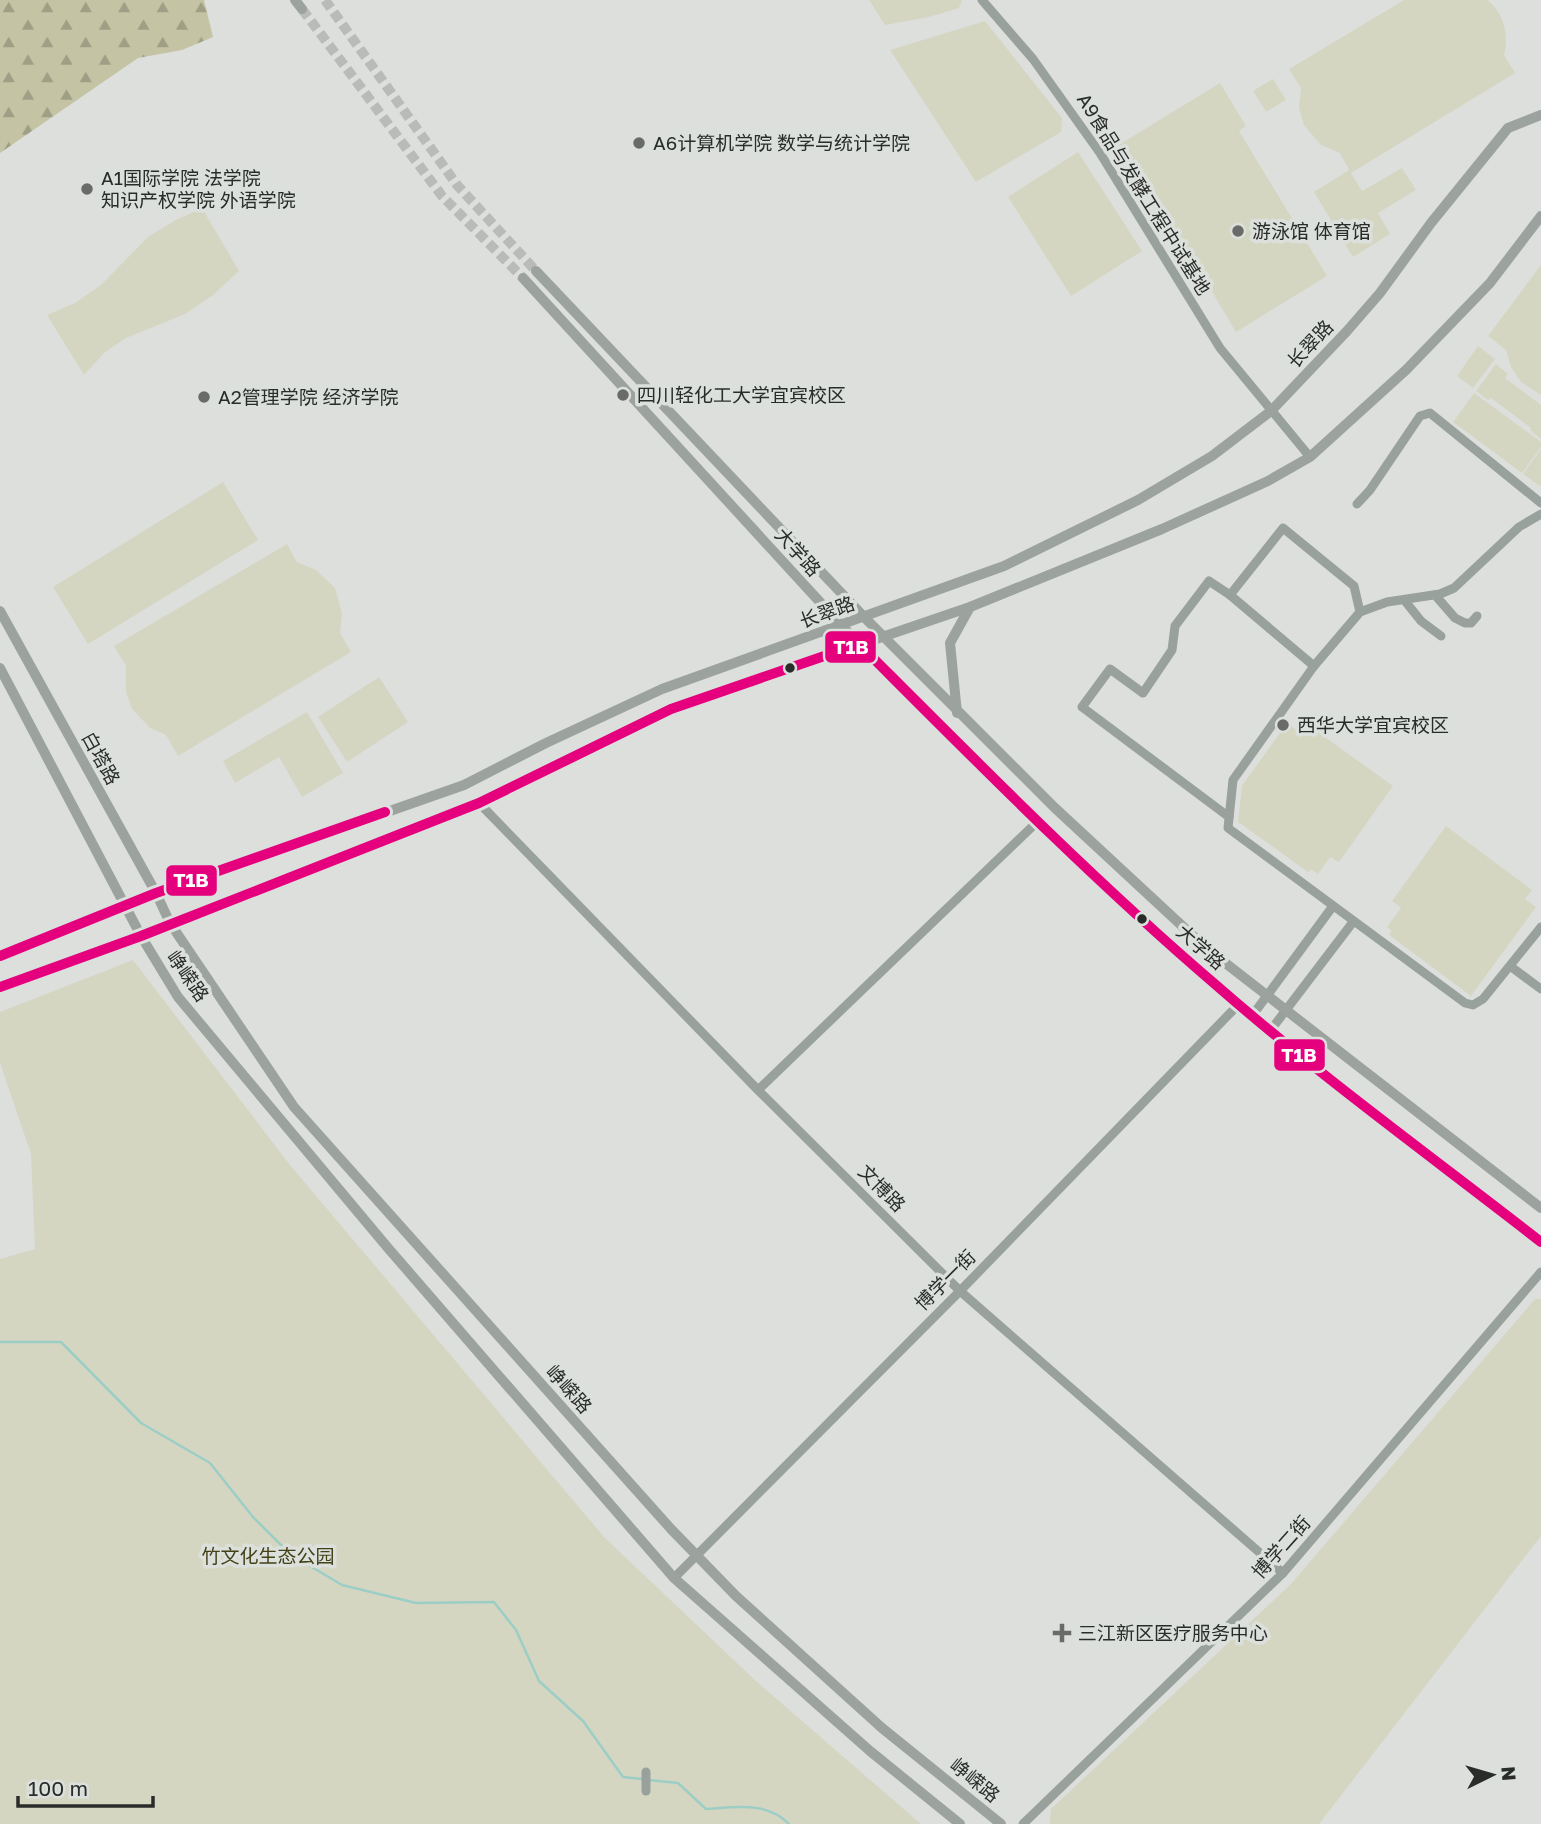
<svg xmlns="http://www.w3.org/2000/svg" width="1541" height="1824" font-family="'Golos Text','Noto Sans SC',sans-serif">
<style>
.green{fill:#d5d6c2}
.forest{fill:url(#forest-firs)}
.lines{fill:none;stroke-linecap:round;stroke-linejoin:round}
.stream{stroke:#9ccec6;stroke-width:2.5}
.major-tunnel{stroke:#b9bbb9;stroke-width:10;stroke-dasharray:10 5;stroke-linecap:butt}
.minor{stroke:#99a19d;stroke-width:9}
.major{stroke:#9ca39f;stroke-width:10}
.bus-1-casing{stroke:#dce0dc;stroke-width:16}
.bus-1{stroke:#e5007d;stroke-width:10}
.poi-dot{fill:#696b69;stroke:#dce0dc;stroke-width:2.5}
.bus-dot{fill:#2a2c2a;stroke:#dce0dc;stroke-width:2.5}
.labels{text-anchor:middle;stroke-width:7;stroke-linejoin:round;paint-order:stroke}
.poi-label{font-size:19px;fill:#2a2c2a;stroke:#dce0dc;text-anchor:start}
.street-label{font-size:19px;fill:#2a2c2a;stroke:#dce0dc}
.park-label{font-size:19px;fill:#444117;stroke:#dce0dc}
.line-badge{stroke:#dce0dc;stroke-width:2.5}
.badge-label{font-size:19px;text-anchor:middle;font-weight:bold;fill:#fff}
</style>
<defs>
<pattern id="forest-firs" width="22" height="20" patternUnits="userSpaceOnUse" patternTransform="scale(1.75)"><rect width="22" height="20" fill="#c4c3a4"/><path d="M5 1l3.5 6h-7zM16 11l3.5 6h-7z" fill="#9f9f86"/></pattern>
</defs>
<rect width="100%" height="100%" fill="#dddfdd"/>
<g class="green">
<path d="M869,0H962L959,8L929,17L885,25Z"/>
<path d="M1404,0H1488C1504,15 1509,34 1504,55L1515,73L1351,173L1362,191L1402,168L1416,190L1378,213L1390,234L1353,257L1314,192L1349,170L1340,153L1321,145L1304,125L1299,108L1301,88L1289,69Z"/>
<path d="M985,21L1062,118L1061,132L976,182L890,50Z"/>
<path d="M1273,79L1286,100L1266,112L1253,91Z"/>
<path d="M1220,83L1246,126L1239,131L1327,276L1236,332L1149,186L1143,189L1117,146Z"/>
<path d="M1078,152L1142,251L1071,296L1008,197Z"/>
<path d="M202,208L239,271L213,295L185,314L126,338L104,353L84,375L47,315L75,303L101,285L149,236L176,220Z"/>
<path d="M1541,265V395L1521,382L1511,367L1506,350L1488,336Z"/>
<path d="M1478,346L1495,359L1473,388L1457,376Z"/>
<path d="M1496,364L1508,374L1505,378L1541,405V439L1530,430L1531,428L1491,398L1488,400L1476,391Z"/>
<path d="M1474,393L1541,442V447L1522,473L1453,422Z"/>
<path d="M1541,449V485L1540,486L1523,474Z"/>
<path d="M223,482L258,540L88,644L53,587Z"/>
<path d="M287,544L297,562L316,570L335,588L342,613L340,633L351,652L178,756L166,735L150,728L132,709L126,692V666L114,646Z"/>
<path d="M379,677L408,722L347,762L318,717Z"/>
<path d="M307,712L343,773L302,797L279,757L235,783L223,761Z"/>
<path d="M1304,722L1393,786L1339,862L1330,857L1318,874L1311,869L1308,872L1238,822L1242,786L1287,723L1298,731Z"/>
<path d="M1446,826L1532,890L1525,899L1536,907L1471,996L1389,935L1392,931L1387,927L1401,908L1392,901Z"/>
<path d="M133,960L290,1165L605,1538L756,1681L921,1824H0V1259L35,1249L31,1154L0,1063V1012Z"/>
<path d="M1535,1299H1541V1536L1319,1824H1050L1051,1809L1291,1584Z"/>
</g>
<path class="forest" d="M0,0H204L213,37L182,50L138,58L0,153Z"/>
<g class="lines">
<g class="stream">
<path d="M0,1342H61L141,1423L210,1463L253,1517L290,1554L342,1585L416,1603L494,1602L516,1630L539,1681L583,1721L623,1777L642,1779"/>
<path d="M649,1780L678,1783L706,1809C735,1807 767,1801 789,1824"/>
</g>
<g class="major-tunnel">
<path d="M325,0L457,185L536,271"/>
<path d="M302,9L442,196L523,278"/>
</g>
<g class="minor">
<path d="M982,0L1033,59L1100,153L1220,348L1310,457"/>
<path d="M1357,504L1370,490L1420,416L1430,413L1541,503"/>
<path d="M1541,514L1519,527L1454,588L1440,594L1387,602L1360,612L1314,666L1233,780L1228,828L1465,1003L1473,1005L1483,999L1541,927"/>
<path d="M1230,595L1314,666"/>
<path d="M1435,595L1455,618L1465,623H1471L1477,616"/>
<path d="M1405,601L1421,621L1441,636"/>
<path d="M479,803L758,1090L960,1291L1283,1573"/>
<path d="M1229,817L1082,707L1110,669L1143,693L1172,650L1175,626L1209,581L1230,595L1283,528L1354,586L1360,612"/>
<path d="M1510,966L1541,989"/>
<path d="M1252,1016L1333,906"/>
<path d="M1270,1031L1353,922"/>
<path d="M758,1090L1037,822"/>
<path d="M674,1578L960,1291L1239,1004"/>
<path d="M646,1772V1791"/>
<path d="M1023,1824L1283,1573L1541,1272"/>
</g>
<g class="major">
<path d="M295,0L302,9"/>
<path d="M536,271L864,617L1055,808L1206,948L1541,1208"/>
<path d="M523,278L841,625L1037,822L1182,955L1270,1031L1541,1242"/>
<path d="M0,611L156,893L170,923L294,1107L671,1529L736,1596L882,1728L1001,1824"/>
<path d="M0,668L141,936L178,997L388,1248L674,1578L870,1751L960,1824"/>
<path d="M957,713L950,643L970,607"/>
<path d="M0,956L126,907L156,893L464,785L546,743L662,689L1004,566L1138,500L1212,456L1271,411L1347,331L1380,293L1431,223L1508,128L1541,115"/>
<path d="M0,987L141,936L479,803L671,709L970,607L1162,529L1268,481L1310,457L1406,370L1490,283L1541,216"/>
</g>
<defs>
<g id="bus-1">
<path d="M0,956L156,893L385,812"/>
<path d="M0,987L141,936L479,803L671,709L859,644C975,760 1091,878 1216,985C1320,1076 1432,1157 1541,1242"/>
</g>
</defs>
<use href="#bus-1" class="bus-1-casing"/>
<use href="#bus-1" class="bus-1"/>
</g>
<g class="poi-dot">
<circle cx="639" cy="143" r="7"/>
<circle cx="87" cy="189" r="7"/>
<circle cx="1238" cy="231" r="7"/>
<circle cx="623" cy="395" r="7"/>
<circle cx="204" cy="397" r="7"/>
<circle cx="1283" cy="725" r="7"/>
<path d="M1058.5 1622.5h7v7h7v7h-7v7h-7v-7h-7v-7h7z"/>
</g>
<g class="bus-dot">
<circle cx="790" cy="668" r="6"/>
<circle cx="1142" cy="919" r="6"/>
</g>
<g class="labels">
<g class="poi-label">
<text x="653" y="150">A6计算机学院 数学与统计学院</text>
<text x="101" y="185">A1国际学院 法学院<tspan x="101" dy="22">知识产权学院 外语学院</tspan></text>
<text x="1252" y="238">游泳馆 体育馆</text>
<text x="637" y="402">四川轻化工大学宜宾校区</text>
<text x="218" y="404">A2管理学院 经济学院</text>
<text x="1297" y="732">西华大学宜宾校区</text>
<text x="1078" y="1640">三江新区医疗服务中心</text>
</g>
<g class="street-label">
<text transform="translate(1144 194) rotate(58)" y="7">A9食品与发酵工程中试基地</text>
<text transform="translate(1310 344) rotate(-47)" y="7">长翠路</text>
<text transform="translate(798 552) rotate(48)" y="7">大学路</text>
<text transform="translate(827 612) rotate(-20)" y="7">长翠路</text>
<text transform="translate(101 758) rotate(61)" y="7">白塔路</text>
<text transform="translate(1201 947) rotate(41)" y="7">大学路</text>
<text transform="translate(188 976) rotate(55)" y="7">峥嵘路</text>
<text transform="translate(882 1188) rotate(45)" y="7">文博路</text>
<text transform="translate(945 1280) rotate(-45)" y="7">博学一街</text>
<text transform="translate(569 1389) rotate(48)" y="7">峥嵘路</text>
<text transform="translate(1281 1547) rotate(-48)" y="7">博学二街</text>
<text transform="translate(975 1780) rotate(39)" y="7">峥嵘路</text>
</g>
<g class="park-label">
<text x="268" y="1563">竹文化生态公园</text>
</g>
</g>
<g class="line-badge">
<rect x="824" y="630" width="53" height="34" rx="7" fill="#e5007d"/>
<rect x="165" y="864" width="53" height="33" rx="7" fill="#e5007d"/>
<rect x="1273" y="1038" width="53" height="34" rx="7" fill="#e5007d"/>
</g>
<g class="badge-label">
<text x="851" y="654">T1B</text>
<text x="191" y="887">T1B</text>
<text x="1299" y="1062">T1B</text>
</g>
<g transform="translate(1492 1775) rotate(85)" stroke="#dce0dc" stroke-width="5" paint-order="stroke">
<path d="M0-5L12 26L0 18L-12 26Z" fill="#2a2c2a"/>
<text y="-10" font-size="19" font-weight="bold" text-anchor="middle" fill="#2a2c2a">N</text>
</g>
<path d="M18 1796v10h135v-10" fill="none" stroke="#2a2c2a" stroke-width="3.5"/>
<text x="28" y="1796" font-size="21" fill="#2a2c2a" stroke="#dce0dc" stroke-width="5" paint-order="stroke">100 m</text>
</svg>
